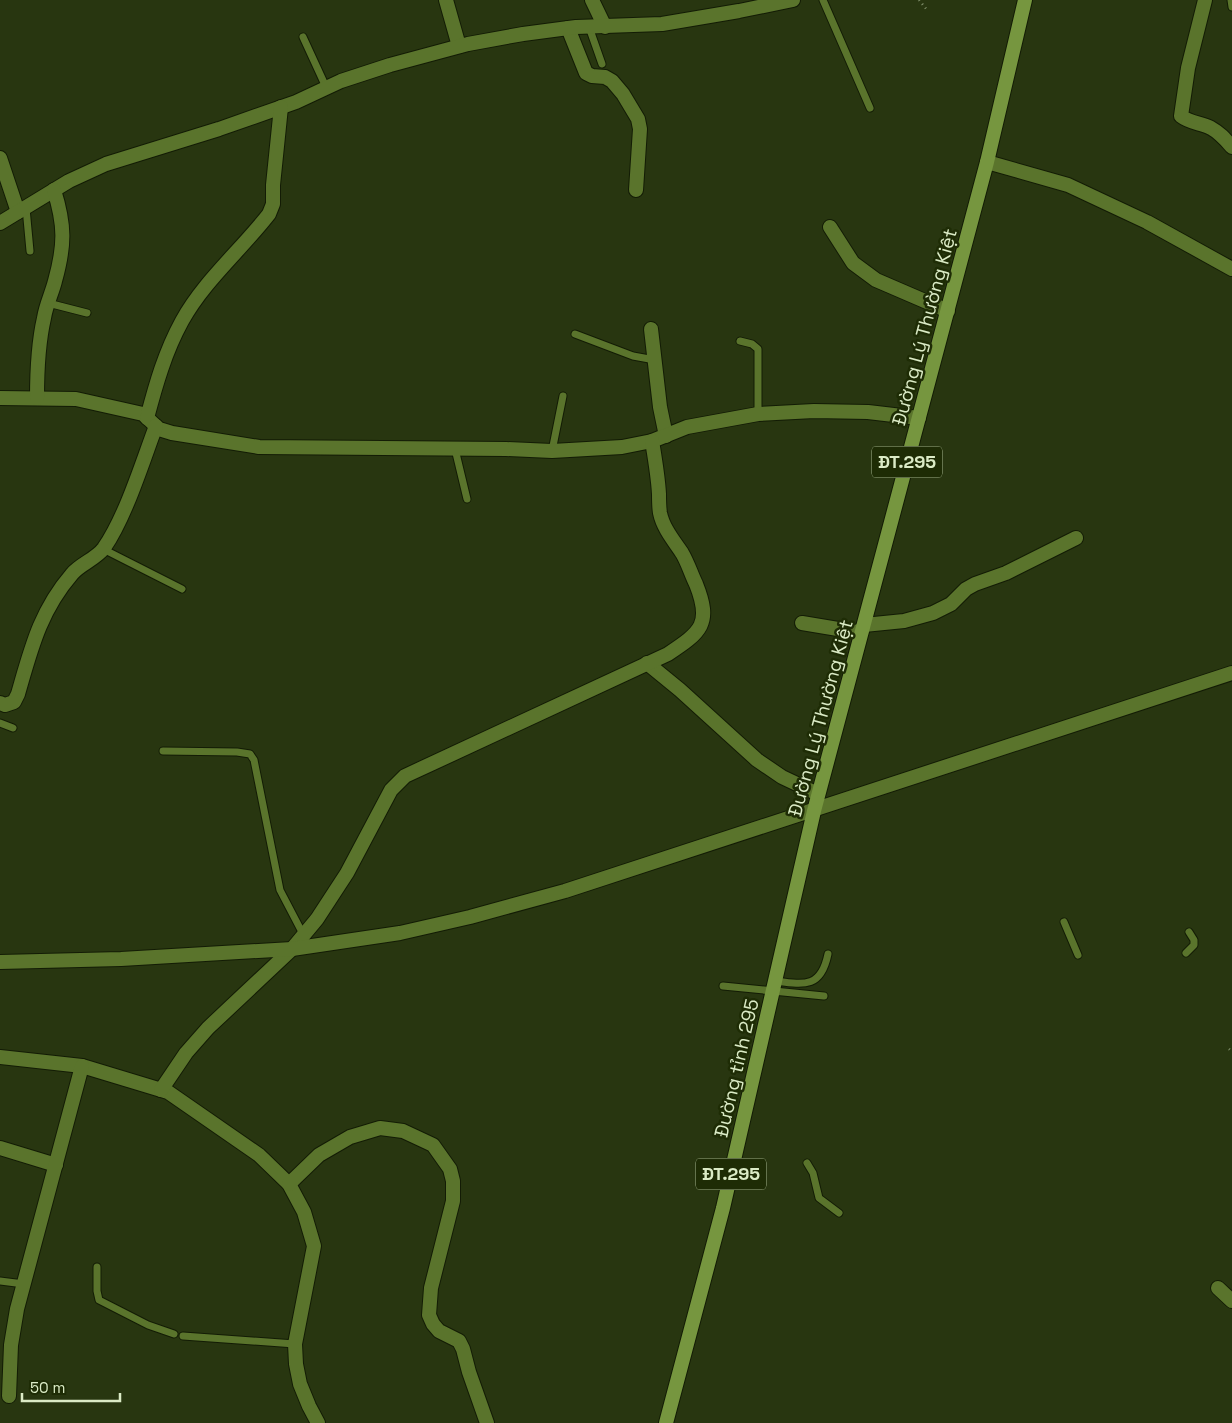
<svg xmlns="http://www.w3.org/2000/svg" width="1232" height="1423" font-family="'Space Grotesk',sans-serif">
<style>
.lines{fill:none;stroke-linecap:round;stroke-linejoin:round}
.service-casing{stroke:#131c05;stroke-width:9}
.minor-casing{stroke:#131c05;stroke-width:16}
.tertiary-casing{stroke:#131c05;stroke-width:16}
.primary-casing{stroke:#131c05;stroke-width:16}
.path{stroke:#85946f;stroke-width:2.5;stroke-dasharray:1 4;stroke-linecap:butt}
.service{stroke:#5a742c;stroke-width:7}
.minor{stroke:#5a742c;stroke-width:14}
.tertiary{stroke:#5a742c;stroke-width:14}
.primary{stroke:#76963f;stroke-width:14}
.labels{text-anchor:middle;stroke-width:5;stroke-linejoin:round;paint-order:stroke}
.shield{fill:#1e2c05;stroke:#a2b28c;stroke-width:1}
.shield-label{font-size:18px;font-weight:bold;fill:#dbebc6}
.street-label{font-size:19px;fill:#dbebc6;stroke:#1e2c05}
</style>
<rect width="100%" height="100%" fill="#283610"/>
<g class="lines">
<defs>
<g id="service">
<path d="M823,0L870,108"/>
<path d="M1231,0L1232,7"/>
<path d="M589,27L602,64"/>
<path d="M303,37L326,87"/>
<path d="M26,208L30,251"/>
<path d="M48,303L87,313"/>
<path d="M575,334L633,356L655,360"/>
<path d="M740,341L752,344L758,349V414"/>
<path d="M455,449L467,499"/>
<path d="M552,451L563,396"/>
<path d="M103,549L182,589"/>
<path d="M0,723L13,728"/>
<path d="M163,751L237,752L250,754L254,760L280,890L303,934"/>
<path d="M1064,922L1078,955"/>
<path d="M1186,953L1194,945V940L1189,932"/>
<path d="M775,981C805,985 821,988 828,954"/>
<path d="M723,986L824,996"/>
<path d="M807,1163L813,1173L819,1198L839,1213"/>
<path d="M97,1267V1291L99,1300L148,1325L174,1334"/>
<path d="M0,1281L24,1284"/>
<path d="M183,1336L295,1344"/>
</g>
<g id="minor">
<path d="M446,0L459,46"/>
<path d="M592,0L605,27"/>
<path d="M1205,0L1188,68L1181,116C1190,123 1201,123 1211,128C1220,133 1225,139 1232,147"/>
<path d="M568,28L586,73L592,76L605,77L612,81L623,94L638,119L640,129L636,190"/>
<path d="M0,158L18,212"/>
<path d="M987,162L1068,185L1147,222L1232,269"/>
<path d="M0,223L69,181L106,164L219,129L296,102L341,81L390,65L468,44L523,34L576,27L662,24L739,11L793,0"/>
<path d="M830,227L853,263L876,280L948,311"/>
<path d="M651,329L660,407L666,436"/>
<path d="M0,398L76,399L143,414L159,429L172,433L259,447L506,449L552,451L622,447L652,441L687,427L758,414L814,411L868,412L919,418"/>
<path d="M37,398C37,371 38,344 44,318C46,305 52,293 55,281C65,245 65,225 54,190"/>
<path d="M147,418C156,384 165,352 182,321C204,281 241,250 269,214L273,204V185L281,107"/>
<path d="M802,623L856,632L862,630"/>
<path d="M864,625L904,621L933,613L951,604L966,589L975,584L1006,573L1076,538"/>
<path d="M647,663L680,690L757,760L782,777L818,794"/>
<path d="M0,703L5,705L14,702L18,694C31,649 40,611 72,574C80,564 96,559 104,548C126,516 142,463 156,426"/>
<path d="M0,1057L82,1066L168,1092L259,1155L289,1184L304,1212L314,1246L295,1344L296,1364L300,1384L309,1406L318,1423"/>
<path d="M161,1090L186,1053L208,1028L292,949L317,919L347,873L391,790L405,776L668,654C701,632 712,624 696,584C691,574 688,563 682,553C674,541 663,528 660,513C659,507 659,500 659,494C658,476 655,459 652,441"/>
<path d="M0,1148L56,1165"/>
<path d="M289,1184L319,1155L350,1137L380,1128L403,1131L433,1145L450,1169L453,1181V1201L431,1288L429,1315L433,1324L439,1331L459,1341L463,1349L469,1372L487,1423"/>
<path d="M1218,1288L1232,1301"/>
<path d="M9,1396L11,1345L17,1309L82,1066"/>
</g>
<path id="tertiary" d="M0,962L121,959L292,949L400,933L470,917L565,891L1232,673"/>
<path id="primary" d="M666,1423L723,1208L814,811L987,162L1025,0"/>
</defs>
<use href="#service" class="service-casing"/>
<use href="#minor" class="minor-casing"/>
<use href="#tertiary" class="tertiary-casing"/>
<use href="#primary" class="primary-casing"/>
<g class="path">
<path d="M919,0L927,10"/>
<path d="M1229,1049L1232,1052"/>
</g>
<use href="#service" class="service"/>
<use href="#minor" class="minor"/>
<use href="#tertiary" class="tertiary"/>
<use href="#primary" class="primary"/>
</g>
<g class="labels">
<g class="shield">
<rect x="872" y="446.5" width="70" height="31" rx="4"/>
<rect x="696" y="1158.5" width="70" height="31" rx="4"/>
</g>
<g class="shield-label">
<text x="907" y="468">ĐT.295</text>
<text x="731" y="1180">ĐT.295</text>
</g>
<g class="street-label">
<text transform="translate(924 327) rotate(-75)" y="7">Đường Lý Thường Kiệt</text>
<text transform="translate(820 718) rotate(-75)" y="7">Đường Lý Thường Kiệt</text>
<text transform="translate(736 1068) rotate(-77)" y="7">Đường tỉnh 295</text>
</g>
</g>
<path d="M22 1393v8h98v-8" fill="none" stroke="#dbebc6" stroke-width="2.5"/>
<text x="30" y="1393" font-size="15" fill="#dbebc6" stroke="#1e2c05" stroke-width="4" paint-order="stroke">50 m</text>
</svg>
